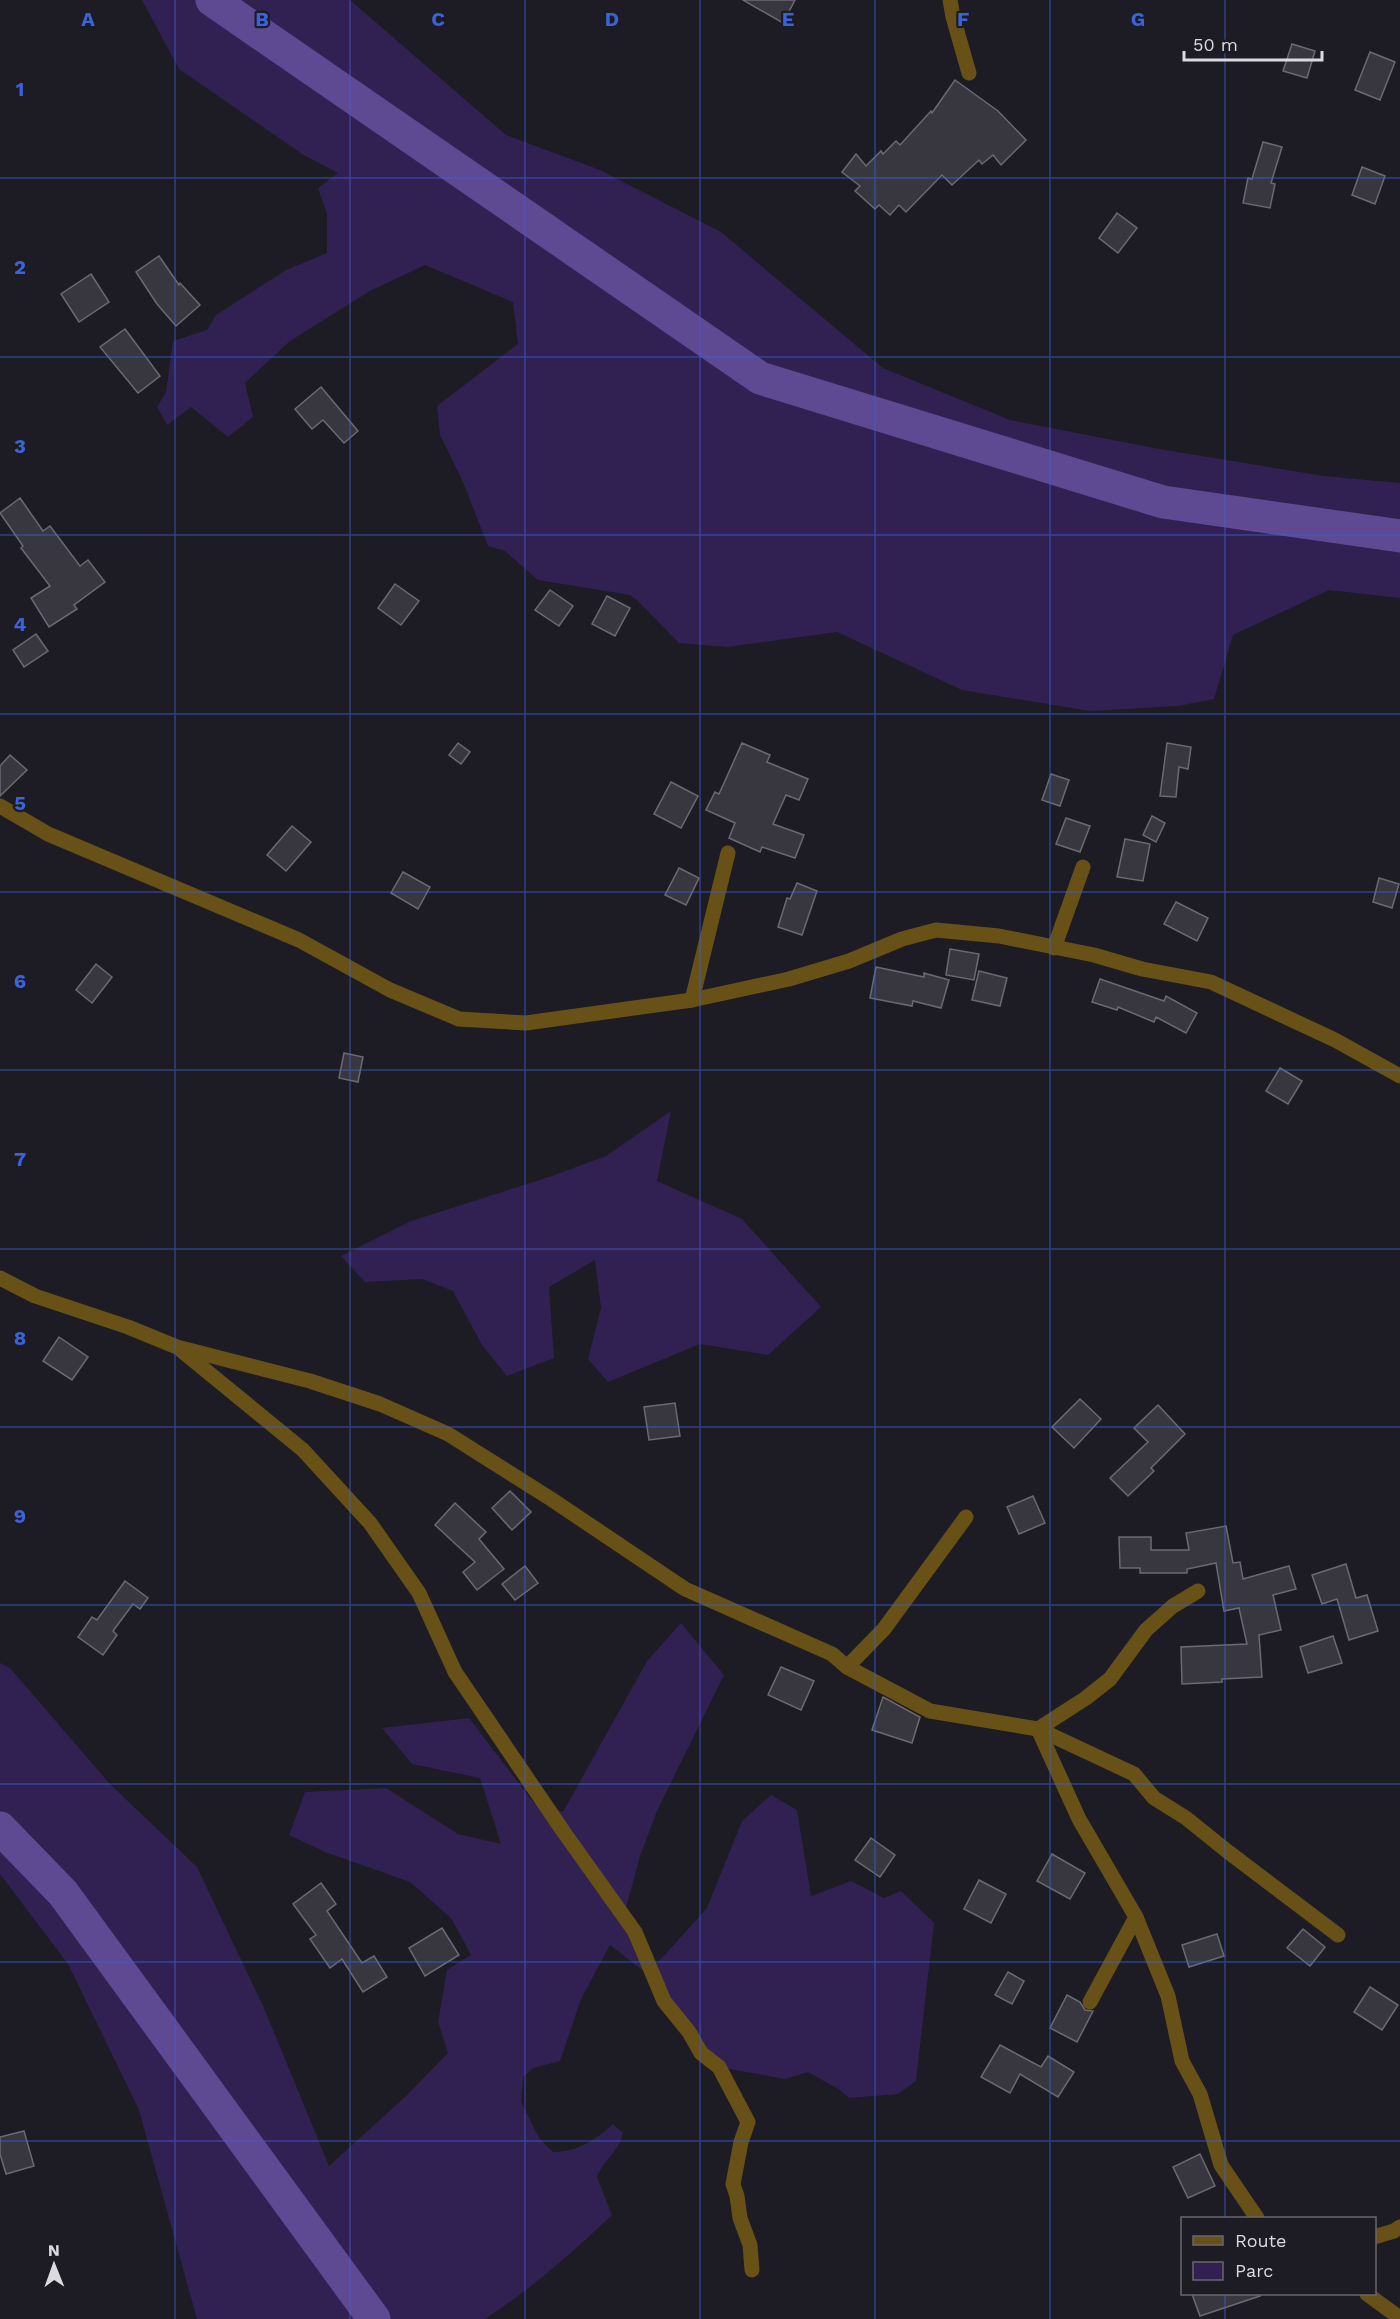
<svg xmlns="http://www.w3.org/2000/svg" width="1400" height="2319" font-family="'Work Sans',sans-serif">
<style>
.green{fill:#302152}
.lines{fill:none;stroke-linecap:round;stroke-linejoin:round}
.river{stroke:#5e4993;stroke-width:33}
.building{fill:#38363f;stroke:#6b6a73;stroke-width:1.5}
.street{stroke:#675116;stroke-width:15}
.grid{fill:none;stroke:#3a63d9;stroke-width:1.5;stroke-opacity:0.55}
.grid-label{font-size:20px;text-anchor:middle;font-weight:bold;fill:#3a63d9;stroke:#1d1b23;stroke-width:4.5;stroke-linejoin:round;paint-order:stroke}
</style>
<rect width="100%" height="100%" fill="#1d1b23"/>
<g class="green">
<path d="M142,0H350L506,135L600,170L721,232L883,368L1010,420L1165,450L1324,476L1400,483V598L1329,590L1233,635L1214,699L1178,706L1090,711L962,690L837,632L727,647L679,643L637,600L630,595L538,580L505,551L488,546L463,482L440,435L437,406L518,344L513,302L425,265L370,291L290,341L245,383L253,417L228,437L191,407L167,425L157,407L166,392L173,341L207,330L216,315L286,270L327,253V214L318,188L338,173L302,154L179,69Z"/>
<path d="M671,1111L657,1181L742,1219L821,1307L768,1355L700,1344L608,1382L588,1359L601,1308L595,1260L549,1287L554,1358L507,1376L482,1345L453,1291L422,1279L365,1282L341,1256L411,1221L549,1177L606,1156Z"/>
<path d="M681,1623L724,1675L657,1811L640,1856L624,1915L650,1971L707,1908L742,1821L771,1795L797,1810L811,1896L851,1881L884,1898L901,1891L934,1923L916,2081L898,2094L849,2098L840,2090L808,2072L785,2079L719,2067L655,1980L610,1945L581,1999L560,2061L533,2068L523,2077L521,2102L539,2138L553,2152C578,2152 595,2140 613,2124L623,2133C619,2152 604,2159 597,2177L612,2215C572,2253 531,2289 485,2319H197L139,2110L68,1964L0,1874V1663L10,1668L110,1784L197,1867L264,2008L329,2166L406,2096L448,2053L438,2022L447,1970L471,1955L451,1918L410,1882L325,1852L289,1835L305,1792L386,1788L458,1834L501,1844L480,1778L412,1764L382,1728L469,1718L533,1802L563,1812L647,1661Z"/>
</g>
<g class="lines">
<g class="river">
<path d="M212,0L760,378L1163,502L1400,536"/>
<path d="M0,1828L63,1893L374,2319"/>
</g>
</g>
<g class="building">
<path d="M743,0H795L783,23Z"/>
<path d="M1292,44L1315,51L1307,78L1283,71Z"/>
<path d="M1370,52L1395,62L1380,100L1355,90Z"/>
<path d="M955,80L998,111L1026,140L1001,165L993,155L982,164L979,160L952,185L942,175L906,212L899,205L890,215L879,205L875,209L855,191L860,186L842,172L856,154L866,166L881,151L883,154L896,141L900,145L931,111L932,113Z"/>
<path d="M1263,142L1282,147L1271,183L1275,184L1270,208L1243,203L1248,178L1252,179Z"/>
<path d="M1362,167L1385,176L1375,204L1352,195Z"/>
<path d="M1117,213L1137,228L1118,253L1099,238Z"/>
<path d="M159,256L179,285L180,283L200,305L176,326L157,304L136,272Z"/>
<path d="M91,274L109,302L79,322L61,294Z"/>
<path d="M125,329L160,376L138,393L100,347Z"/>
<path d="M321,387L358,431L344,443L323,420L312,429L295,409Z"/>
<path d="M20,498L43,531L50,526L80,566L88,560L105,582L74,605L77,609L49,627L31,598L50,586L21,548L23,546L0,513Z"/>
<path d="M395,584L419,601L401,625L378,608Z"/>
<path d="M550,590L573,606L559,626L535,610Z"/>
<path d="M607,596L630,608L615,636L592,624Z"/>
<path d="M36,634L48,651L24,667L13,650Z"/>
<path d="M458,743L470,752L461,764L449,755Z"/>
<path d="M742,743L770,755L767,762L808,779L799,800L786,795L773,824L804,835L795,858L762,847L760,852L729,838L735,823L706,810L715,792L719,794Z"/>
<path d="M1167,743L1191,747L1188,769L1179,767L1176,797L1160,796Z"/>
<path d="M10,755L27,770L0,796V766Z"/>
<path d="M1051,774L1069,780L1060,806L1042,800Z"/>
<path d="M671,782L698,796L681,828L654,814Z"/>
<path d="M1152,816L1165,823L1156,842L1143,835Z"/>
<path d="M1066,818L1090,826L1080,852L1056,844Z"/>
<path d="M292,826L311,842L286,871L267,855Z"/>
<path d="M1125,839L1150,844L1143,881L1117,877Z"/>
<path d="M679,868L699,878L686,905L665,895Z"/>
<path d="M403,872L430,887L418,909L391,893Z"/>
<path d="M1379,878L1399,884L1392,908L1373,902Z"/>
<path d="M797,883L817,891L802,935L778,927L787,898L790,899Z"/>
<path d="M1176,902L1208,918L1197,941L1164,924Z"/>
<path d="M950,949L979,954L974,980L946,975Z"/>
<path d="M96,964L112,977L92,1003L76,990Z"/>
<path d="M876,967L924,977V973L949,980L941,1008L913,1001L912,1006L870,998Z"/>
<path d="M979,971L1007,978L1000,1006L972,1000Z"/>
<path d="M1100,979L1164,1001L1166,996L1197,1013L1186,1033L1156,1017L1154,1022L1118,1007L1117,1010L1092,1002Z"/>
<path d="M344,1053L363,1057L358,1082L339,1078Z"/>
<path d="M1280,1068L1302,1081L1288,1104L1266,1091Z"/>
<path d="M59,1337L88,1357L72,1380L43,1361Z"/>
<path d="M1080,1399L1101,1419L1074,1448L1052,1427Z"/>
<path d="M675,1403L680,1436L649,1440L644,1407Z"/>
<path d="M1158,1405L1185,1434L1151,1468L1154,1471L1128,1496L1110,1478L1148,1442L1134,1428Z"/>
<path d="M510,1491L531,1512L512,1530L492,1508Z"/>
<path d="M1033,1496L1045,1523L1019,1534L1007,1507Z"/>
<path d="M455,1503L486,1532L479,1539L504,1569L477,1590L463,1572L475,1562L435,1525Z"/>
<path d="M1226,1526L1233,1563L1240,1562L1243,1579L1289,1566L1296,1589L1273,1595L1281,1630L1259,1635L1262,1677L1222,1679V1682L1182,1684L1181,1647L1247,1644L1239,1608L1224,1611L1216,1563L1187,1569V1573H1140V1568H1120L1119,1537H1151V1550H1189L1186,1533Z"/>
<path d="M1346,1564L1356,1598L1367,1595L1378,1631L1349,1640L1337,1599L1322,1604L1312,1575Z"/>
<path d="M525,1566L538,1583L515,1600L502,1584Z"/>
<path d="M125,1581L148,1598L140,1609L133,1604L113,1631L117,1635L103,1655L78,1637L92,1617L97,1620Z"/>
<path d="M1333,1636L1342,1663L1308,1673L1300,1647Z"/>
<path d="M781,1667L814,1681L801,1710L768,1695Z"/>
<path d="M883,1697L920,1717L912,1743L872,1730Z"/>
<path d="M871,1838L895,1855L880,1877L855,1860Z"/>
<path d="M1052,1854L1085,1873L1070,1899L1037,1881Z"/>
<path d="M979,1880L1006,1894L991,1923L964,1909Z"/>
<path d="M321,1883L336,1904L327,1911L362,1963L374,1956L387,1977L363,1992L342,1959L330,1968L310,1939L316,1935L293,1904Z"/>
<path d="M442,1928L459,1955L425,1976L409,1948Z"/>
<path d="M1303,1929L1325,1947L1310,1966L1287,1948Z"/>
<path d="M1217,1934L1224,1956L1189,1967L1182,1945Z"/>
<path d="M1008,1972L1024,1981L1012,2004L995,1995Z"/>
<path d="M1370,1987L1398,2005L1382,2030L1354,2012Z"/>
<path d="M1067,1995L1080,2002L1085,2010L1093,2011L1077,2042L1050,2028Z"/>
<path d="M1000,2045L1041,2067L1048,2056L1074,2072L1058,2097L1020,2074L1010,2093L981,2077Z"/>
<path d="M24,2131L34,2166L6,2174L0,2154V2137Z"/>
<path d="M1200,2154L1215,2186L1188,2198L1173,2167Z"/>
<path d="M1192,2294H1259L1260,2296L1200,2316Z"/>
</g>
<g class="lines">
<g class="street">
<path d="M950,0L953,17L969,73"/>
<path d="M0,806L48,834L299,940L390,990L459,1019L526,1023L692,1000L789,979L849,961L902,939L936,930L999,936L1094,955L1142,969L1211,982L1335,1040L1400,1076"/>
<path d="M1054,948L1083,867"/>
<path d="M692,1000L728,853"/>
<path d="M0,1278L35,1296L128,1327L177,1347L310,1381L380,1404L448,1434L551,1499L685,1589L832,1654L847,1667L930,1711L1038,1729L1134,1774L1154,1798L1186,1818L1227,1851L1338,1935"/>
<path d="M182,1351L303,1450L370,1523L419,1593L455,1672L563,1831L635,1932L664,2001L689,2032L701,2053L719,2067L748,2122L741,2142L733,2184L737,2196L740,2218L750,2245L752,2270"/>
<path d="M1198,1591L1173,1606L1146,1630L1110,1679L1086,1698L1038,1729L1079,1819L1136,1917L1168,1996L1182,2061L1200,2094L1221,2165L1257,2218"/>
<path d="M847,1667L884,1629L966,1517"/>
<path d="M1090,2002L1136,1917"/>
<path d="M1374,2237L1394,2231L1400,2227"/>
<path d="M1367,2294L1400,2318"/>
</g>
</g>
<path class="grid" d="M175,0V2319M350,0V2319M525,0V2319M700,0V2319M875,0V2319M1050,0V2319M1225,0V2218M0,178H1400M0,357H1400M0,535H1400M0,714H1400M0,892H1400M0,1070H1400M0,1249H1400M0,1427H1400M0,1605H1400M0,1784H1400M0,1962H1400M0,2141H1400M1225,2294V2319"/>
<g class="grid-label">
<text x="88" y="26">A</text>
<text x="262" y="26">B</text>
<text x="438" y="26">C</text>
<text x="612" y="26">D</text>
<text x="788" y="26">E</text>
<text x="963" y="26">F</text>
<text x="1138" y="26">G</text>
<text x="20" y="96">1</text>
<text x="20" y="274">2</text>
<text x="20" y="453">3</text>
<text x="20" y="631">4</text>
<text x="20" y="810">5</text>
<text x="20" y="988">6</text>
<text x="20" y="1166">7</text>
<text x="20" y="1345">8</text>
<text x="20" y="1523">9</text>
</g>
<rect x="1181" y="2217" width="195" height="78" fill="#1d1b23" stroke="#69676e" stroke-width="1.5"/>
<rect x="1193" y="2236" width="30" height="9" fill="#675116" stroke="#69676e" stroke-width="1.5"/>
<text x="1235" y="2247" font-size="18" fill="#dbdadf">Route</text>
<rect x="1193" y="2262" width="30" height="18" fill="#302152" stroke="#69676e" stroke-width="1.5"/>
<text x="1235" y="2277" font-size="18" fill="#dbdadf">Parc</text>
<g transform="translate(54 2265) rotate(359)" stroke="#1d1b23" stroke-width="4.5" paint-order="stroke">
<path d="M0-4.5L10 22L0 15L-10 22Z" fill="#dbdadf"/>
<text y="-9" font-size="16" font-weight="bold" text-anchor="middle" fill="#dbdadf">N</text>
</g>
<path d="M1184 51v9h138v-9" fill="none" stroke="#dbdadf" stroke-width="3"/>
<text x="1193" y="51" font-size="18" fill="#dbdadf" stroke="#1d1b23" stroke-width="4.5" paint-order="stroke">50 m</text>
</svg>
